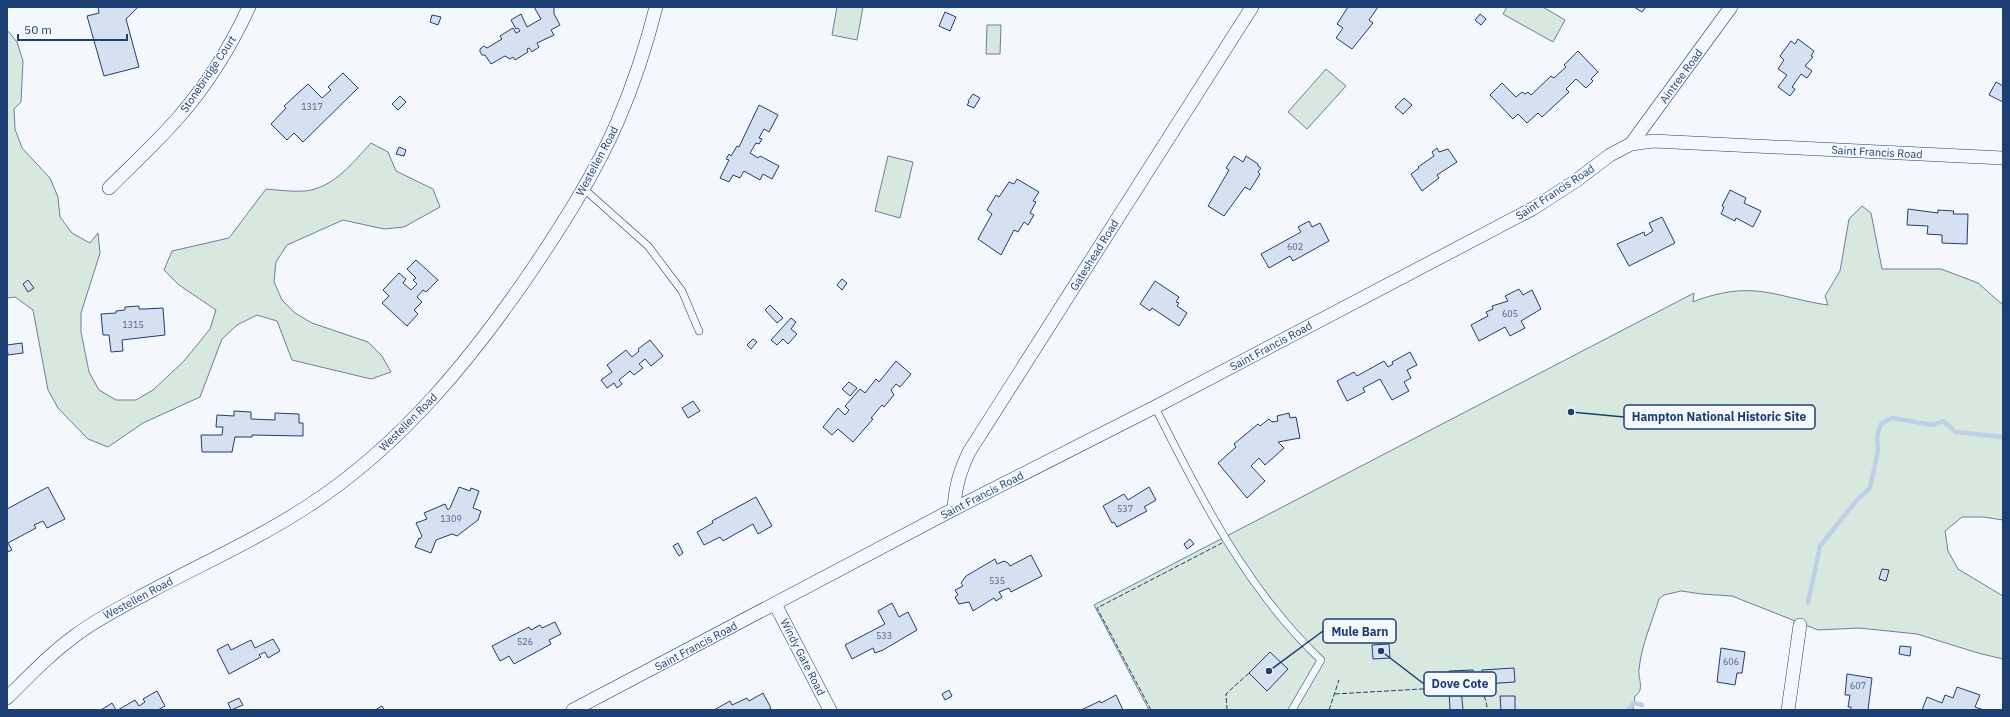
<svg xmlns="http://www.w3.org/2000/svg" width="2010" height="717" font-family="'IBM Plex Sans',sans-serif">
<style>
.green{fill:#d7e8df;stroke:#687fa3}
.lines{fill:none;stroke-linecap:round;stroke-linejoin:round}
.stream{stroke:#bed0e5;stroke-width:4.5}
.building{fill:#d5e0f0;stroke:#1d3f73}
.service-casing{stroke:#1d3f73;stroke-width:8}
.minor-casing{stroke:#1d3f73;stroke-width:14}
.service{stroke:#f4f7fb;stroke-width:7}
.minor{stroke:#f4f7fb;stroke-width:13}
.fence{stroke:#1d3f73;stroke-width:1;stroke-dasharray:5 2;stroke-linecap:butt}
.labels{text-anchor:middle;stroke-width:3;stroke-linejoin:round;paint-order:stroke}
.number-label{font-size:9px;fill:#4b6792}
.street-label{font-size:11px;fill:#1d3f73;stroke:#f4f7fb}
.leader{fill:none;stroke:#1d3f73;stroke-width:1.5}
.callout-dot{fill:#1d3f73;stroke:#f4f7fb;stroke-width:1.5}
.callout{fill:#f4f7fb;stroke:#1d3f73;stroke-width:1.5}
.callout-label{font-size:12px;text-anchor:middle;font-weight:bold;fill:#1d3f73}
</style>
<rect width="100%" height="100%" fill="#f4f7fb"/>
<g class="green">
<path d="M837,7H863L857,40L832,35Z"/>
<path d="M1507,7H1543L1565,20L1553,42L1503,14Z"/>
<path d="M987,25H1001L1000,54H986Z"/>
<path d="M7,30L17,42L23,61L21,102L14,109L15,129L22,148L50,178L58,197L60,217L72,233L90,243L98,233L100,253L81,313V332L89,372L99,390L116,400H136L153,390L184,361L210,329L216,310L179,285L164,270L172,251L229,238L266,189C278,190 293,192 305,191C334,188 353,162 371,143L388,152L396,171L433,189L440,207L404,227L384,229L343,220L287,245L276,262L274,282L282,300L295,313L312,323L368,342L382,356L391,372L371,379L292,360L277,321L257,315L237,325L222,339L200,397L143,423L108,447L88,439L58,408L48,390L33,310L15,297L7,298Z"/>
<path d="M1326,69L1346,86L1307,129L1288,112Z"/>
<path d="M888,156L913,162L900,218L875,211Z"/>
<path d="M1862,206L1871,213L1882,269H1941L1978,283L2003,305V520L1983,517H1962L1945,531L1948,551L1958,569L2003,596V659L1978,653L1917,634L1859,628L1818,630L1732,596L1702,594L1681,591L1664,595L1659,599C1652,622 1641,646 1639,670C1638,679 1645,690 1635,696L1633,710H1149L1094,605L1694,293L1693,302C1699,299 1707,297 1714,295C1760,283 1784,299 1828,305L1825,296L1840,271L1849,219Z"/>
</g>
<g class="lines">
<g class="stream">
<path d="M1808,603L1820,546L1857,500L1870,488L1878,450L1877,437L1881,424L1892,418L1933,425L1943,421L1956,432L2003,437"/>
<path d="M1628,710L1634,703L1642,705"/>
</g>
</g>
<g class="building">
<path d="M98,7H138L126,19L139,67L104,76L87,16L99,13Z"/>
<path d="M534,7H554V14L560,25L551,30L554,35L537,43L539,47L532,52L529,48L527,49L528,52L515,60L513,57L510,59L505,56L491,64L485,55H482L480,52V49L484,46L487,48L502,39L500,36L513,28L516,33L520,31L518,28L516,29L511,20L521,14L527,27L541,19Z"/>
<path d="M1348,7H1378L1369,20L1373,23L1352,49L1336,38L1343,28L1337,24Z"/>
<path d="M1634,7H1646L1642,12Z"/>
<path d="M945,12L956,17L950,31L939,26Z"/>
<path d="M1480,14L1486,19L1481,25L1475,20Z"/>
<path d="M432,15L441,17L438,25L430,22Z"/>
<path d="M1798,39L1814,51L1811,56L1813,57L1805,66L1812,71L1807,78L1801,74L1792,87L1795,89L1790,96L1778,87L1787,75L1778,69L1784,60L1780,56L1791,41L1795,44Z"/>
<path d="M1578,51L1598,72L1591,79L1593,81L1586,88L1576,79L1566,89L1569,92L1542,117L1538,113L1527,123L1518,114L1513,119L1490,95L1502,83L1516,97L1522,92L1525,94L1528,92L1531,95L1551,76L1554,78L1566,67L1564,65Z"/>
<path d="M343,73L358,88L303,142L294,133L287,140L271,124L286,108L284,106L308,84L322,98L331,90L328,87Z"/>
<path d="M1996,82L2003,86V102L1989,95Z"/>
<path d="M973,94L980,98L974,108L967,105L969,102L968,101Z"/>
<path d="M400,96L406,102L398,110L392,104Z"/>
<path d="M1404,98L1412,105L1403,114L1395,107Z"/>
<path d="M759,105L778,115L769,132L764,129L759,138L762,139L759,144L756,143L750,153L758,158L760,156L779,166L772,179L763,174L760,180L744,171L740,178L733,175L729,182L720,178L729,160L726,159L729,154L731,156L737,146L739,147Z"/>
<path d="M399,147L406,150L404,156L396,154Z"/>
<path d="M1437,148L1439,152L1448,149L1457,162L1437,175L1439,178L1422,191L1411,174L1419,168L1418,167L1434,156L1432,152Z"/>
<path d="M1234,156L1243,162L1246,156L1258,164V166L1261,168L1258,172L1260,174L1250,190L1245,187L1224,216L1208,206L1229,170L1226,168Z"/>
<path d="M1017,179L1039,192L1033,201L1036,202L1030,213L1034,215L1028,225L1024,222L1018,232L1014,230L1001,255L978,239L992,214L987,210L996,195L999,197L1009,182L1014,184Z"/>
<path d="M1730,190L1746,198L1744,203L1761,211L1753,227L1736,218L1735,221L1721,214L1724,207L1722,206Z"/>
<path d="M1908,209L1938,213V210L1954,211L1953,214H1968L1967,244L1942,243V235L1927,234L1928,226L1907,225Z"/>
<path d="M1662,217L1675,243L1629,266L1617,244L1644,232L1645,236L1653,231L1649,223Z"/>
<path d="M1309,221L1312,227L1320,223L1329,241L1293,261L1290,256L1269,268L1261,254L1301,232L1298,227Z"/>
<path d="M416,260L438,280L426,292L423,290L417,297L422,302L414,310L418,314L407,326L382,303L389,296L383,290L399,273L406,279L403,283L411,290L417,284L413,280L416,278L407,269Z"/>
<path d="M842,279L847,283L842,290L837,285Z"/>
<path d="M28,280L34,288L28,292L23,284Z"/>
<path d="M1155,281L1179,297L1176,302L1179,303L1177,306L1187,313L1179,326L1152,308L1150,311L1140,304Z"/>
<path d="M1519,289L1523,295L1532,290L1541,309L1521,321L1525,328L1510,336L1505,327L1479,341L1471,325L1488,316L1486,312L1493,309L1492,306L1508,301L1505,296Z"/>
<path d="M770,305L783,318L777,323L765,310Z"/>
<path d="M139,306V309H144L163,308L165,335L122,340L123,351L111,352L109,335H103L101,314L116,313V311L125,310V307Z"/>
<path d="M791,318L796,322L791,329L797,334L788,344L783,339L777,345L771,340Z"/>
<path d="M753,339L757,342L751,349L747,345Z"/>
<path d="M650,340L663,356L651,366L645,359L639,364L643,368L634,375L630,371L619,380L622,384L617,388L614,383L607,388L601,380L612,372L607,365L626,350L632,357L639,351L638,349Z"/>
<path d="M22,343L23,353L8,355L7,345Z"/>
<path d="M1410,352L1417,365L1407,370L1411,378L1404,382L1409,391L1392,400L1380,379L1363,388L1365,392L1347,401L1337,381L1354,372L1357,376L1384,361L1388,367L1393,364L1392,362Z"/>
<path d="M896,361L911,374L900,387L896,384L891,390L894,395L884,407L882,405L871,418L873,419L853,442L838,429L832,435L823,427L838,408L845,415L849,410L845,406L860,389L865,393L876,379L879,382Z"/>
<path d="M849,382L857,388L850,396L842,389Z"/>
<path d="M693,401L700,411L688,418L682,408Z"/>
<path d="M234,411L251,412V419L275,420V413L299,414V423H303V436L252,435V437H235L232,452H202L201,435H222L223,427H216L217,415L234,416Z"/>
<path d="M1289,413L1290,418L1296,417L1300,438L1278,442L1284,448L1265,465L1259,458L1251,466L1265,481L1247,498L1218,463L1236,447L1234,444L1258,424L1260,426L1269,419L1272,422L1278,421L1277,416Z"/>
<path d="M48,487L65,519L47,528L43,521L34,525L36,528L8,543L12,550L7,552V509Z"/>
<path d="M459,487L470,491L471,488L479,491L473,508L481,511L478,520L457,536L452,534L436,540L431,553L415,547L419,538L420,539L422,536L416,523L427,519L424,513L445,504L448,510L450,508Z"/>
<path d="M1149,487L1156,500L1144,507L1147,511L1117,527L1114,522L1112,523L1103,506L1124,494L1128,500Z"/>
<path d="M756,497L772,526L758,534L753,524L723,541L720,537L704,545L697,532L713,523L712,521Z"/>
<path d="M1190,539L1194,544L1187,549L1184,544Z"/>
<path d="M678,543L683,553L679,556L673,546Z"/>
<path d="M1031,555L1042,576L1011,592L1009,588L999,592L1002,597L996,601L994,598L973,611L969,602L959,604L955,597L958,595L955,590L963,586L961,583L966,576L995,559L997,564L1004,561L1008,563L1010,566Z"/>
<path d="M1882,569L1889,570L1886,581L1879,579Z"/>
<path d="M892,603L899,617L908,612L917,630L883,650L875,653L873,648L852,659L845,645L885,624L878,611Z"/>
<path d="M555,622L561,634L549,640L551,644L514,664L509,656L500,661L492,646L529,627L531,630L540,625L542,628Z"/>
<path d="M273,639L280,651L268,658L265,652L259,655L261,657L229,674L217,650L228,644L231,650L251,640L255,648Z"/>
<path d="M1389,644L1390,658L1373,659L1372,645Z"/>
<path d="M1900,646L1911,647L1910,656L1899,654Z"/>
<path d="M1721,648L1745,652L1742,673H1737L1735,685L1717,682Z"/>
<path d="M1270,652L1288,669L1267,691L1249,673Z"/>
<path d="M1514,668L1515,682L1483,684L1482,670Z"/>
<path d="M1473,670L1474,680L1450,681L1449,671Z"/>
<path d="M1847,674L1872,678L1868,710H1851V707H1848L1850,695H1845Z"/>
<path d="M1957,687L1980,695L1975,707L1984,710H1922L1927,697L1942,703L1945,695L1953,698Z"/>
<path d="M1461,688L1463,710H1450L1449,690Z"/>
<path d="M949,690L952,696L945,700L942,694Z"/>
<path d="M157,691L165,706L158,710H118L135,700L139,706L145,702L143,699Z"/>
<path d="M763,693L771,708L768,710H714L730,701L732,705L747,698L749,701Z"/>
<path d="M1116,695L1123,710H1081L1100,701L1101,703Z"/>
<path d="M1500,696H1515V710H1501Z"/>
<path d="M239,698L243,705L231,710L228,703Z"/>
<path d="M112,703L116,710H101Z"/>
<path d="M382,706L384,710H375Z"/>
</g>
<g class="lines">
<defs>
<g id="service">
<path d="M584,189L648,246L682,291L699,331"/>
<path d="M1155,407C1200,497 1247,590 1321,660L1292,710"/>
</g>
<g id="minor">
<path d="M1631,144L1731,7"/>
<path d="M109,188C132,165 157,142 178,118C207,85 231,46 249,7"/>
<path d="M954,509C955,487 960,471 969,452L1252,7"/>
<path d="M775,604L830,710"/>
<path d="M7,698C29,676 51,653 76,635C100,617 127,604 153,590C204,563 259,538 308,506C402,445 474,356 536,264C566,219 595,173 617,123C633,86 646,47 656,7"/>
<path d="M573,710L954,509L1155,407L1534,208L1577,180L1610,155L1631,144L1653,141L2003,158"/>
<path d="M1788,710L1800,625"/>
</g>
</defs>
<use href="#service" class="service-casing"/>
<use href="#minor" class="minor-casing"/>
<use href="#service" class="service"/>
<use href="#minor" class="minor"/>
<g class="fence">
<path d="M1458,689C1476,687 1487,691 1487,710"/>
<path d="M1335,694L1439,688L1450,689"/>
<path d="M1151,710L1097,608L1222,543"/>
<path d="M1227,710L1226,694L1249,673"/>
<path d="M1329,710L1339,680"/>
</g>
</g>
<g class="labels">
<g class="number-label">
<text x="312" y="110">1317</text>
<text x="1295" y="250">602</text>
<text x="1510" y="317">605</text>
<text x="133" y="328">1315</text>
<text x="1125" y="512">537</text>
<text x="451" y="522">1309</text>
<text x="997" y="584">535</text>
<text x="884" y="639">533</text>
<text x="525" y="645">526</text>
<text x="1731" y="665">606</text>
<text x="1858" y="689">607</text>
</g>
<g class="street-label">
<text transform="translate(208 74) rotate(-56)" y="4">Stonebridge Court</text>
<text transform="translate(1681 76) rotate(-54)" y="4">Aintree Road</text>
<text transform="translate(1877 152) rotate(3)" y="4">Saint Francis Road</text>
<text transform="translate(597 161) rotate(-62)" y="4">Westellen Road</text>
<text transform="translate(1555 192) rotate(-33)" y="4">Saint Francis Road</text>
<text transform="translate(1094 255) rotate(-58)" y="4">Gateshead Road</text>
<text transform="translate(1271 346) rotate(-28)" y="4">Saint Francis Road</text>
<text transform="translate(408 422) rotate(-45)" y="4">Westellen Road</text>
<text transform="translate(982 495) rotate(-27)" y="4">Saint Francis Road</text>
<text transform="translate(138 598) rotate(-28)" y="4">Westellen Road</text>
<text transform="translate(696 646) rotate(-28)" y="4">Saint Francis Road</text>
<text transform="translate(803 657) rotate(63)" y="4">Windy Gate Road</text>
</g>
</g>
<path class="leader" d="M1571 412L1624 417M1269 671L1323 631M1381 651L1424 684"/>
<g class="callout-dot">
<circle cx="1571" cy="412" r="4"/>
<circle cx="1269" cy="671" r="4"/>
<circle cx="1381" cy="651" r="4"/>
</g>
<g class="callout">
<rect x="1624" y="405" width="191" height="24" rx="4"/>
<rect x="1323" y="619" width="73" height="24" rx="4"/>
<rect x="1424" y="672" width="72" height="24" rx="4"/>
</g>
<g class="callout-label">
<text x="1719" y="421">Hampton National Historic Site</text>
<text x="1360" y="636">Mule Barn</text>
<text x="1460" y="688">Dove Cote</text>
</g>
<rect width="2010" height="717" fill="none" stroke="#1d3f73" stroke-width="16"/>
<path d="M18 34v6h109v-6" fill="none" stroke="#1d3f73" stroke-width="2"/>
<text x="24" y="34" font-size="12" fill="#1d3f73" stroke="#f4f7fb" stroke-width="3" paint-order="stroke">50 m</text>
</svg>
